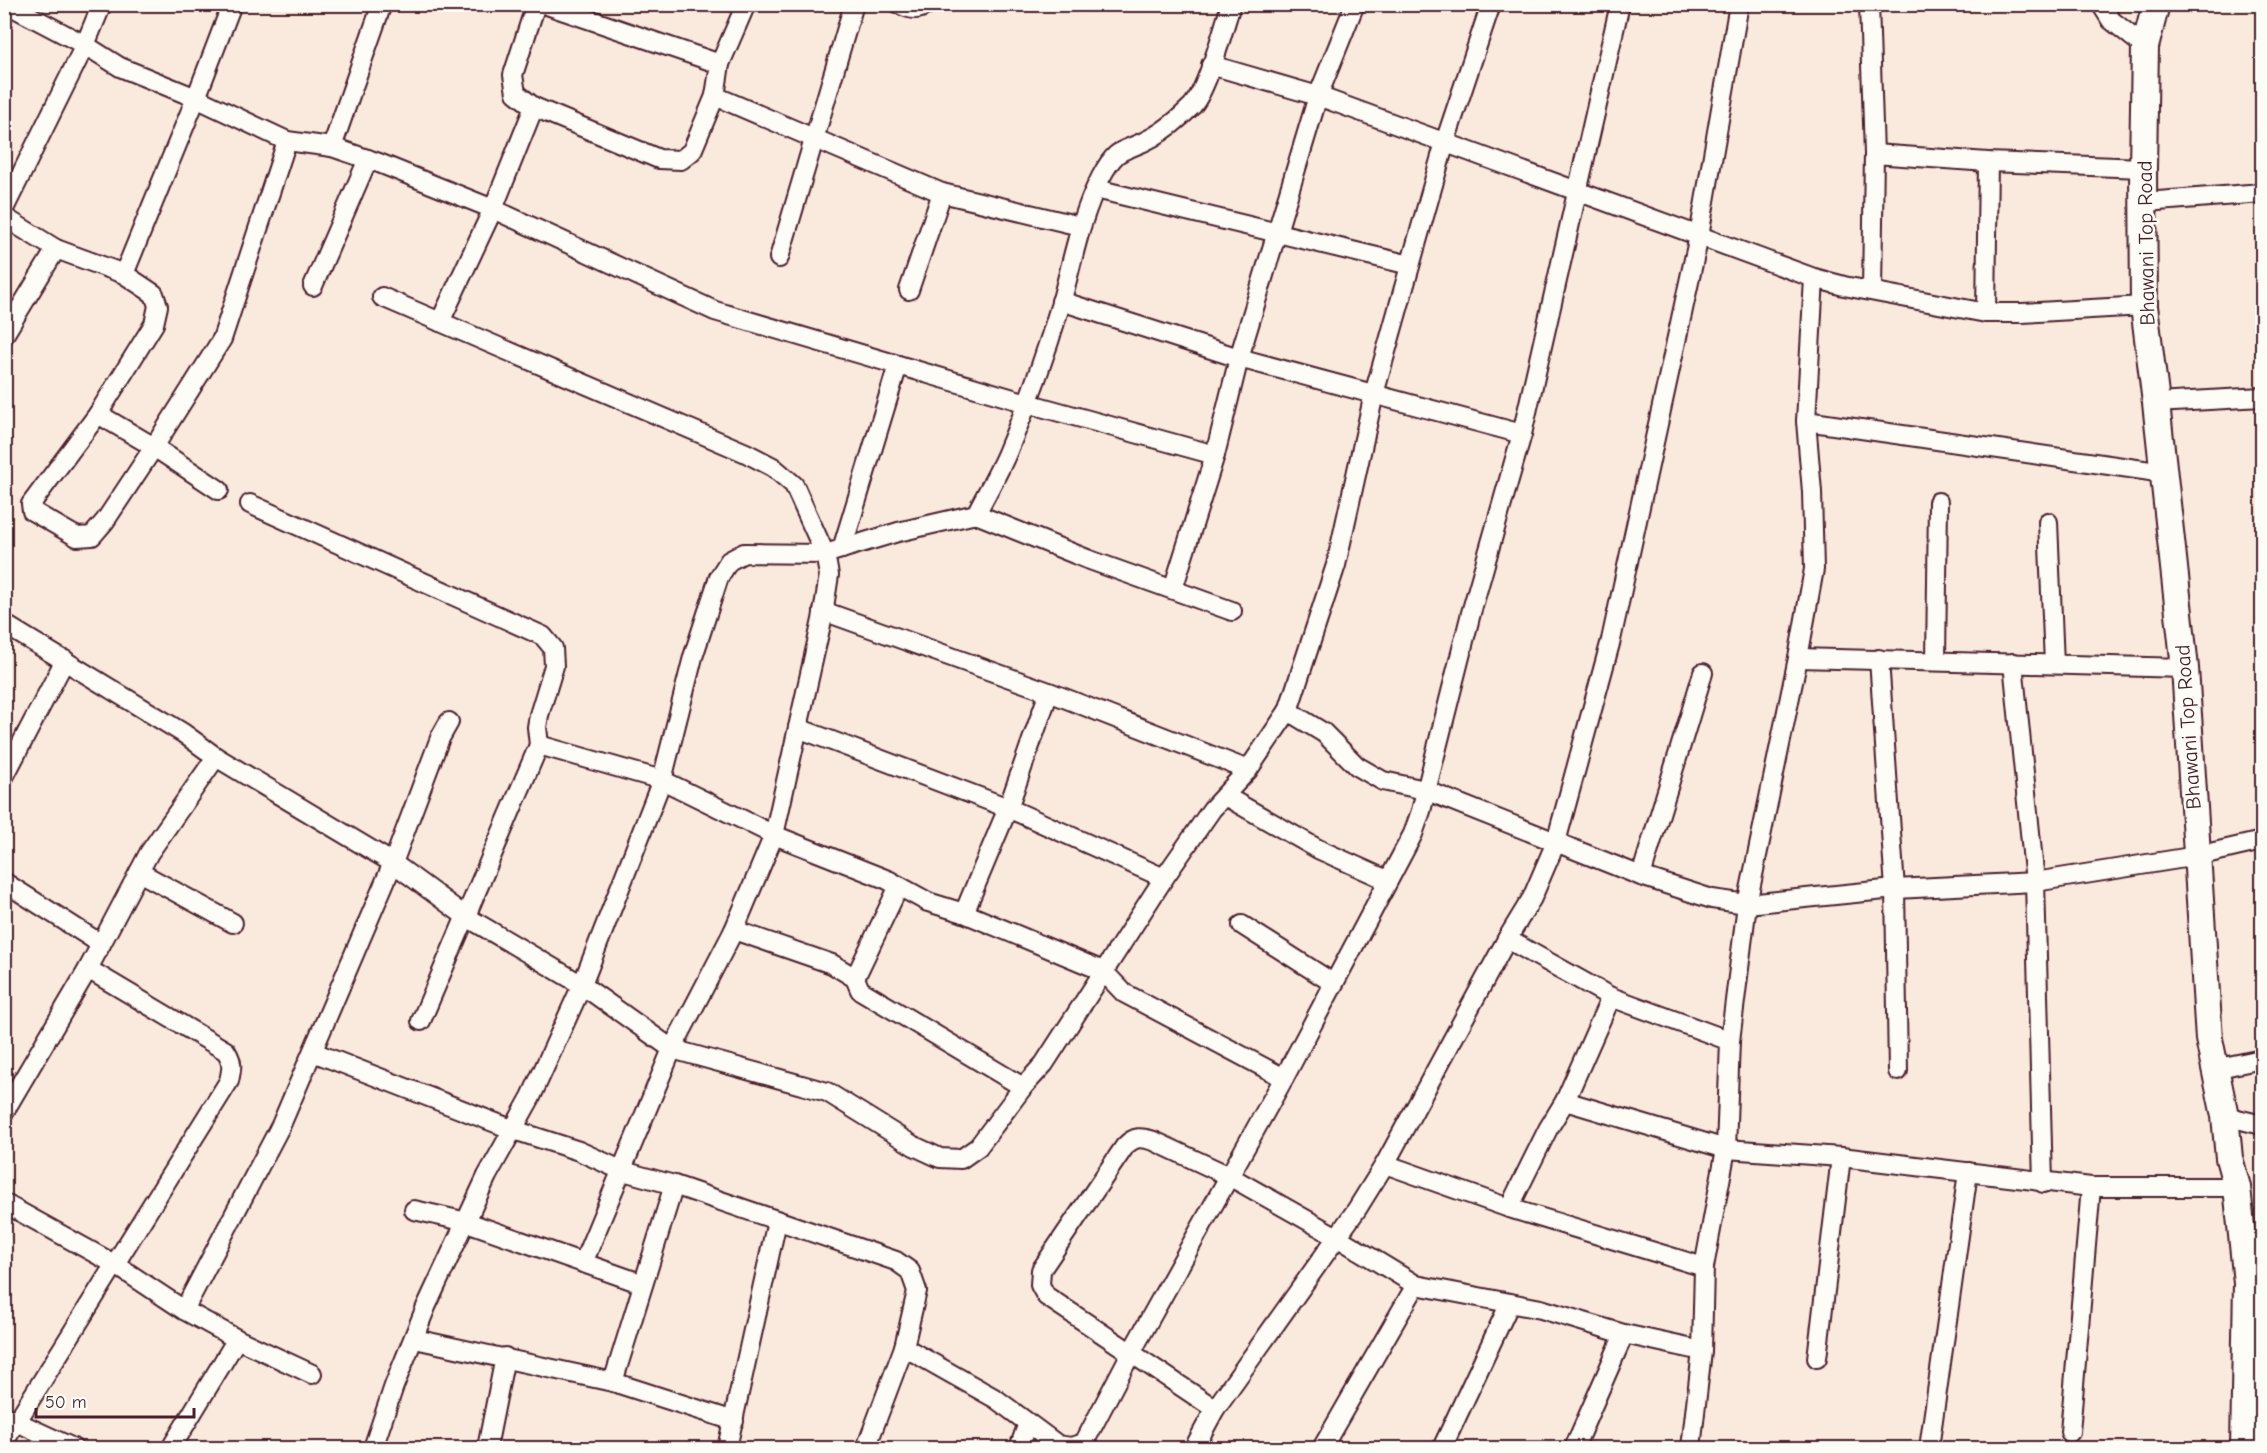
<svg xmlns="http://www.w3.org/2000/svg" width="2267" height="1453" font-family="'Comic Neue',sans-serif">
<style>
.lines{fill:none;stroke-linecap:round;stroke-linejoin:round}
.street-casing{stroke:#4a1f2b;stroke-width:22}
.secondary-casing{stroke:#4a1f2b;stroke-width:30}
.street{stroke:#fdfcf7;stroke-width:18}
.secondary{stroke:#fdfcf7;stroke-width:26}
.labels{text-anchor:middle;stroke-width:5;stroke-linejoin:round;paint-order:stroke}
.street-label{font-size:21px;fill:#4a1f2b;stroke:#fdfcf7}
</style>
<rect width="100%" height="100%" fill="#faeade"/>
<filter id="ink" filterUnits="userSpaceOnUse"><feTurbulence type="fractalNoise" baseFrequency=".0167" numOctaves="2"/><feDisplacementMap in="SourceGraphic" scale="12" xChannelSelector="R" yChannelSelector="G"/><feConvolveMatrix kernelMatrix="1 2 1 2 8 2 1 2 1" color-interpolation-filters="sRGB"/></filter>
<g filter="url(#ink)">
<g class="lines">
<defs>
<g id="street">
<path d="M7,4L85,45L120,67L196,98L287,141L332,147L379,163L493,209L715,311L1027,403L1215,455"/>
<path d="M544,4L720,64L715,96L942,193L1080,226"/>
<path d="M899,4C908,9 919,12 927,4"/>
<path d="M1869,4L1874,154L1872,291"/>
<path d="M2101,4L2111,20L2145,47"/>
<path d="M720,64L746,4"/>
<path d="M1211,65L1318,96L1814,278L1844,286L1986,313H2022L2144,306"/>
<path d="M534,107L659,159L681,160L692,151L715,96"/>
<path d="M332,147L382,4"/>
<path d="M1874,154L1988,162L2143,168"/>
<path d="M1096,189L1410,265"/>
<path d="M2145,202L2262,193"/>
<path d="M4,209L85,45L102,4"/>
<path d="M4,217L56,249L124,274L154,294L158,306L154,324L98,414L31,504L32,511L77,537L92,536L105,521L154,447L222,339L287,141"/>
<path d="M779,258L854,4"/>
<path d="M124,274L196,98L232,4"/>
<path d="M313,286L368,159"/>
<path d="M909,290L942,193"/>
<path d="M382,297L746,453L773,467L794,485L825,554L829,575L822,620L774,835L734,930L672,1049L583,1263"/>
<path d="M1061,301L1239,358L1522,434"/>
<path d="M1986,313L1988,162"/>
<path d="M440,322L493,209L534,107L516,93L513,75L536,4"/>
<path d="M4,335L56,249"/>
<path d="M2156,403L2262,397"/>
<path d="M98,414L154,447L219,490"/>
<path d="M1806,421L2164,473"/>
<path d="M250,504L543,636L553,648L554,666L539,715L537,727L539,745"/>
<path d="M976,514L1087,559L1232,611"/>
<path d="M2048,522L2054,664"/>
<path d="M842,549L898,365"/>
<path d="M1173,589L1215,455L1239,358L1318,96L1355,4"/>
<path d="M823,611L1049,692L1248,770"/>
<path d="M4,624L183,733L216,757L393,863L465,916L582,985L672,1049L827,1092L914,1146L940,1158L961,1159L978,1147L1023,1087L1044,1064L1164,878L1212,809L1248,770L1288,711L1336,565L1374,394L1445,142L1491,4"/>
<path d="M1798,658L2185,668"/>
<path d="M1879,659L1895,889L1898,1071"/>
<path d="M1936,660L1938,502"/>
<path d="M2013,663L2035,882L2043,1183"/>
<path d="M1288,711L1324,733L1357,766L1383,781L1425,790L1641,876L1712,899L1747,904L1895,889L2035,882L2197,856L2262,841"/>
<path d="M798,728L1008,808L1164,878"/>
<path d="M4,777L65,660"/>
<path d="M1225,796L1318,849L1387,880"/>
<path d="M139,872L233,923"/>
<path d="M1641,876L1703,673"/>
<path d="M4,882L101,944"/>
<path d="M964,913L1008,808L1049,692"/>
<path d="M1242,925L1333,983"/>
<path d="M734,930L832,964L855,978L860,990L1023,1087"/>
<path d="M1507,939L1611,997L1730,1041"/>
<path d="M855,978L899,886"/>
<path d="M421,1021L539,745L662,780L774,835L888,880L928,902L964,913L1103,971L1124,993L1284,1078"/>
<path d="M313,1052L514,1130L579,1151L623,1171L674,1185L896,1261L910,1271L917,1291L904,1347L866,1448"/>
<path d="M2214,1069L2262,1059"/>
<path d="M1565,1101L1726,1149L1841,1157L2091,1187H2237"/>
<path d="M4,1112L88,969L149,853L216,757"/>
<path d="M2225,1116L2262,1125"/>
<path d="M1385,1164L1509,1208L1704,1267"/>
<path d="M4,1203L116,1265L184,1310L237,1339L312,1374"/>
<path d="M1509,1208L1548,1129L1565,1101L1611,997"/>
<path d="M414,1210L467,1222L643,1284"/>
<path d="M184,1310L281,1125L393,863L440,738L449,722"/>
<path d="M415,1339L613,1382L734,1421"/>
<path d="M904,1347L996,1399L1058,1445L1071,1447L1084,1443L1132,1351L1284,1078L1413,834L1421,811L1471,613L1522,434L1620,4"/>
<path d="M1817,1358L1841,1157"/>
<path d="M613,1382L674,1185"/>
<path d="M1215,1409L1046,1296L1040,1285L1041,1270L1125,1146C1135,1136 1141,1137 1154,1141L1229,1176L1337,1237L1416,1285L1541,1309L1624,1334L1702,1351"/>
<path d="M4,1416L73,1448"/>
<path d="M2070,1432L2091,1187"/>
<path d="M4,1442L229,1081C232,1068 233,1062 226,1051L88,969"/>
<path d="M171,1448L237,1339"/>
<path d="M373,1448L394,1386L426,1307L487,1176L531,1097L582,985L662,780L693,657L719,577L729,561L744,553L825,554L898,532L976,514C986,494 998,474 1007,453C1028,404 1046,354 1061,303C1073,260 1080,217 1101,177C1119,143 1124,154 1153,137C1167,129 1180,118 1192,106C1207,90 1224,28 1231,4"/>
<path d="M487,1448L505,1357"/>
<path d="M727,1448L777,1221"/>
<path d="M1019,1448L1028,1423"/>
<path d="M1194,1448L1215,1409L1357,1209L1385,1164L1507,939L1532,898L1556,842L1611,640L1699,236L1739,4"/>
<path d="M1322,1448L1416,1285"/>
<path d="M1442,1448L1510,1303"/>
<path d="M1574,1448L1624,1334"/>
<path d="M1691,1448L1702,1351L1704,1267L1726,1149L1730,1041L1747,904L1798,658L1814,569L1812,492L1806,421L1814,278"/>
<path d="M1929,1448L1968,1172"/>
</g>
<path id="secondary" d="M2156,4L2145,47L2143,168L2144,306L2156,403L2185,668L2209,1039L2225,1116L2229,1158L2237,1187L2247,1283L2244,1448"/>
</defs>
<use href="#street" class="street-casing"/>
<use href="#secondary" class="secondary-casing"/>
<use href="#street" class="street"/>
<use href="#secondary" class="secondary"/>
</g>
</g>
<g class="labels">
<g class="street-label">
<text transform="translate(2146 243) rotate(-91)" y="7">Bhawani Top Road</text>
<text transform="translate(2188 727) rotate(-94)" y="7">Bhawani Top Road</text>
</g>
</g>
<rect width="2267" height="1453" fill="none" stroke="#fdfcf7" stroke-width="24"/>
<rect x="12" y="12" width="2243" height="1429" fill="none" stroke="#4a1f2b" stroke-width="2" filter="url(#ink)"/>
<path d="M36 1408v9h158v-9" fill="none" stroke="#4a1f2b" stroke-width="3"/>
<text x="45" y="1408" font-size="18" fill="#4a1f2b" stroke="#fdfcf7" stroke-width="4.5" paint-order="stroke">50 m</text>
</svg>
